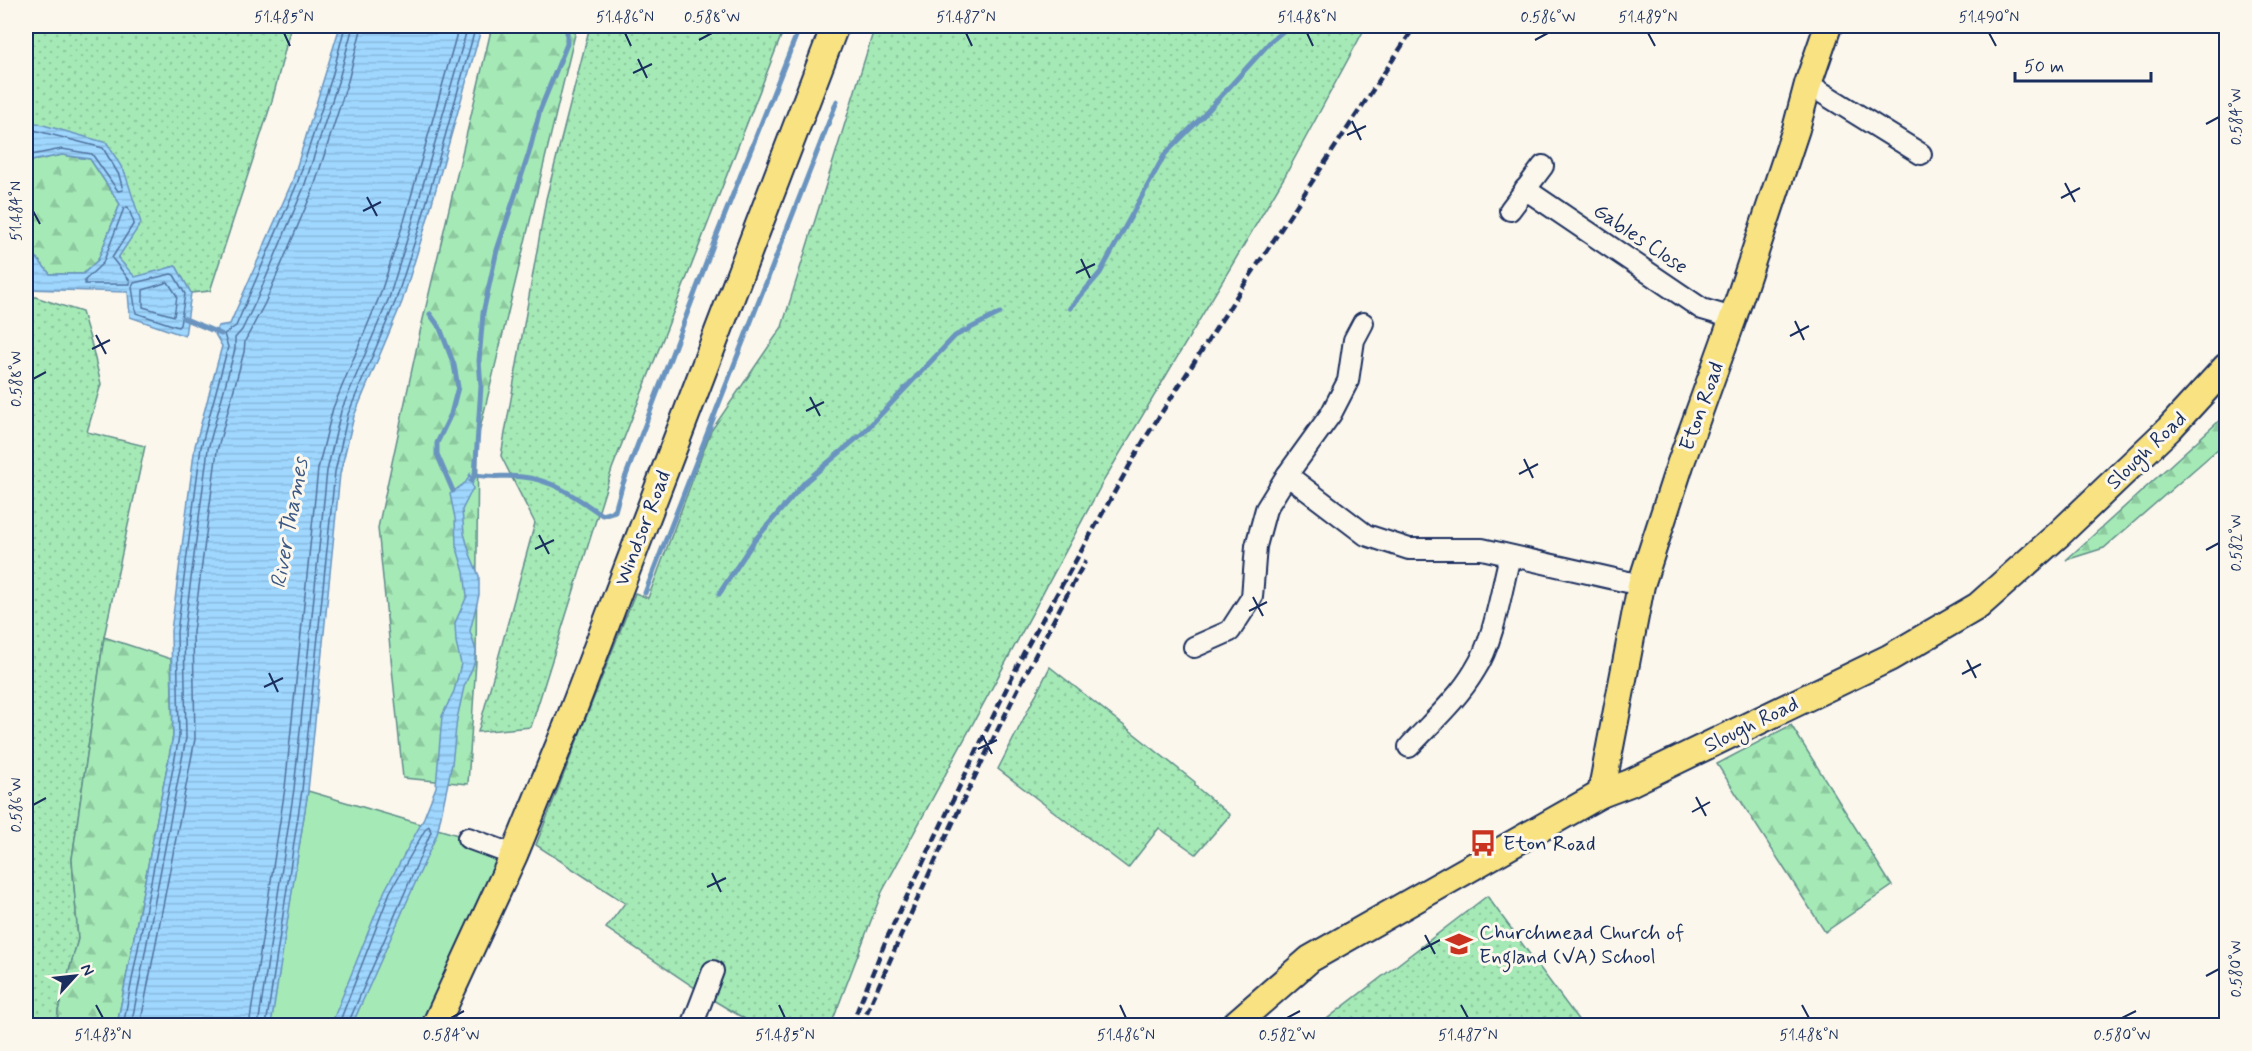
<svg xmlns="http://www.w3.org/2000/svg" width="2252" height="1051" font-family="Mynerve,sans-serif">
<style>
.grass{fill:url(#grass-dots);stroke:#608c8a;stroke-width:1.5}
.forest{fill:url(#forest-firs);stroke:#608c8a;stroke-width:1.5}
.garden{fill:#a5eab6;stroke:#608c8a;stroke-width:1.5}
.water{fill:url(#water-rules);stroke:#6a94bf;stroke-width:1.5}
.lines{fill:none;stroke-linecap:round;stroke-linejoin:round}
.shore{stroke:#50729e;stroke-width:1.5}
.stream{stroke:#6a94bf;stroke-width:5}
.minor-casing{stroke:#1b2f5e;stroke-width:24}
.major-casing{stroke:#1b2f5e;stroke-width:30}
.minor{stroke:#fbf7ec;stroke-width:20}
.major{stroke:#f8e281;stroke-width:26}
.rail{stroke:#1b2f5e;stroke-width:4.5;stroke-dasharray:9 4.5;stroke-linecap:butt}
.ticks{fill:none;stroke:#1b2f5e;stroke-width:2}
.labels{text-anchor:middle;stroke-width:6;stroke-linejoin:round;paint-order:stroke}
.street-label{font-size:21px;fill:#1b2f5e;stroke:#fbf7ec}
.poi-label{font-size:21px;fill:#1b2f5e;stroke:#fbf7ec;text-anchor:start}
.water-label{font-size:22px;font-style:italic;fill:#3c5986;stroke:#fbf7ec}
.neatline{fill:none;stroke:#1b2f5e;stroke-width:2}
.ticks-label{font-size:15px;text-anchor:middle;fill:#1b2f5e}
</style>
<defs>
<pattern id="grass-dots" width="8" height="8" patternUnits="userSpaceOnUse" patternTransform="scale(1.5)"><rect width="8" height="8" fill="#a5eab6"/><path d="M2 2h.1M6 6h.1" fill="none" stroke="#8dc99f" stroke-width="1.8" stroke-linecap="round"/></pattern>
<pattern id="forest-firs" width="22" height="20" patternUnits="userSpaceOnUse" patternTransform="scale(1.5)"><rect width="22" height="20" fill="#a5eab6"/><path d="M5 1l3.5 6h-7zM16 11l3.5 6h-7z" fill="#8dc99f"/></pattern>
<pattern id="water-rules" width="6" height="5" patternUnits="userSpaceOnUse" patternTransform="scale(1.5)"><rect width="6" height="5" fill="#9fd7ff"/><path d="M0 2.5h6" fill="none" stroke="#88b9dd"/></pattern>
</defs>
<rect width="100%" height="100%" fill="#fbf7ec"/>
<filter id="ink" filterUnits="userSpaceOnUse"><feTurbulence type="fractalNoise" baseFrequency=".0167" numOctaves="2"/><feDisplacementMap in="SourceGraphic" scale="12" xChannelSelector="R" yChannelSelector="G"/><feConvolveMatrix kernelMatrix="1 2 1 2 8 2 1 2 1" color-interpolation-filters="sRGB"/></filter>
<g filter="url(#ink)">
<g class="grass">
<path d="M26,26H291L272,101L210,291L191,293L176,266L135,278L118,258L125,173L29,121L26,123Z"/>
<path d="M590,26H785L612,469L531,727L478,732L535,523L501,456L546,199Z"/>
<path d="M875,26H1366L1285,176L1104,480L882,892L831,1025H755L713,1000L606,928L625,903L536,845L635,593L648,598L711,431L782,327Z"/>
<path d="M26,294L82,312L91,342L101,384L87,432L145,446L104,637L72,859L78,939L58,1011L57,1026L26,1025Z"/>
<path d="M1050,667L1195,782V786L1230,815L1196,854L1159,828L1128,868L998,769Z"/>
<path d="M1487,896L1582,1025H1319Z"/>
</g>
<g class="forest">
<path d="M492,26H577L478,437L476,661L468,784L403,778L378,528L420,332Z"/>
<path d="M62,155L90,159L120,204L98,260L83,274H50L26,245V162Z"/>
<path d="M2220,420L2226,426V442L2104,548L2066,560Z"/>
<path d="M104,637L171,659L173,736L117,1025L57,1026L58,1011L78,939L72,859Z"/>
<path d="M1791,725L1892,886L1825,932L1717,764Z"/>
</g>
<path class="garden" d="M308,791L468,838L514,855L437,1025L270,1026Z"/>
<g class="water">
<path d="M340,26H482L426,224L402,302L354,416L340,474L308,791L271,1025H117L173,736L171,631L195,446L222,346L215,334L218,326L230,324L292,182Z"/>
<path d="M29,121L107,143L125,173L141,223L118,258L135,277L176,266L191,293L185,336L130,317L128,292L26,289V245L50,274H83L98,260L120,204L90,159L62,155L26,162V123Z"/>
<path d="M470,474L473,488L462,510L464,533L470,554L479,576V595L470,631L476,651L474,664L464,687L457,719L452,764L437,834L352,1025H331L385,890L423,820L436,787L442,716L454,691L461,664L456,642L455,623L467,596L464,572L456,545L455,518L450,494L466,482Z"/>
</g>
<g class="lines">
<g class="shore">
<path d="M26,128L103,148L119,175L123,190L118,191L92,154L62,149L26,156"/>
<path d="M128,207L134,223L112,258L130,281V284H85V280L103,263L124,208Z"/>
<path d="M171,274L174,275L185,294L180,325L178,327L136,313L132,287L134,283Z"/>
<path d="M168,282L177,296L174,316L143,307V290Z"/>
<path d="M123,1026L179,737L177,632L201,447L228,347L224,334L236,326L297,184L332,77L345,26"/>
<path d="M131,1026L186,738L184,632L208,449L235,349V338L242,330L257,299L304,187L339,79L353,26"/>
<path d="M140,1026L195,739L193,632L217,451L244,352L245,341L265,303L313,190L348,81L362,26"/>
<path d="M249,1026L285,788L318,469L333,408L380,295L405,218L459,26"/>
<path d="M258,1026L294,789L327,471L341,411L389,298L413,220L468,26"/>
<path d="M266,1026L302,790L335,472L348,414L396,300L421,222L476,26"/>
<path d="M338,1026L390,892L426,828L429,826L431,832L347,1026"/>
</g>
<g class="stream">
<path d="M1070,308L1100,273L1165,154L1204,115L1271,41L1289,26"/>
<path d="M430,314L440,328L454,365L458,387L451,414L437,443V454L453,491"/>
<path d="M183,318L221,334"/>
<path d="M475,475C491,478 507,475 523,477C554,480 577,498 602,515L615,511L622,486L716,237L800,26"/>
<path d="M471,481L475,475L481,386L479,361L483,313L497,250L529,153L540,110L567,44V26"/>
<path d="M645,593L837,101"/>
<path d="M719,594L754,541L805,482L863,433L955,336L1000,313"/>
</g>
<defs>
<g id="minor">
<path d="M1808,84L1921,154"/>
<path d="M1525,189L1702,309L1733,318"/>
<path d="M1510,210L1543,166"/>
<path d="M1287,475L1366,535L1409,549H1482L1641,585"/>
<path d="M1194,647L1230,631L1252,597L1256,546L1266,509L1287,475L1331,414L1348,381L1354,340L1363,323"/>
<path d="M1409,747C1431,723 1458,699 1475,670C1494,641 1501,591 1510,556"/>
<path d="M468,838L514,855"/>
<path d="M692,1026L713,971"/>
</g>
<g id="major">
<path d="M1601,794L1641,585L1680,465L1733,318L1796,129L1808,84L1828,26"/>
<path d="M435,1026L514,855L567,726L835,26"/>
<path d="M1233,1026L1310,959L1601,794L1630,783L1889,658L1978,606L2059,534L2169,429L2226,367"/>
</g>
</defs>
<use href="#minor" class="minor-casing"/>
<use href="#major" class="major-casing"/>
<use href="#minor" class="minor"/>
<use href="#major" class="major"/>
<g class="rail">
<path d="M851,1026L886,940L1024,652L1144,440L1244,285L1415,26"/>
<path d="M861,1026C930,868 1003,711 1086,560"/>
</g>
</g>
</g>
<path class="ticks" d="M284,33L290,46M625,33L631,46M966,33L972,46M1307,33L1313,46M1648,33L1655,46M1989,33L1996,46M699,40L712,33M1535,40L1548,33M638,59L647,78M633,73L652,64M1352,121L1361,140M2206,124L2219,117M1347,135L1366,126M2065,183L2075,202M367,197L377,216M2061,198L2080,188M33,211L40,224M363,211L381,202M1081,259L1090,278M1076,273L1095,264M1795,321L1804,340M96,335L106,354M1790,336L1809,326M92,349L110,340M33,379L46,372M810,397L820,416M806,411L824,402M1524,459L1533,478M1519,474L1538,464M539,535L549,554M535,549L554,540M2206,550L2219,543M1253,597L1263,616M1249,611L1267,602M1967,660L1976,678M269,673L278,692M1962,674L1981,664M264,687L283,678M982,735L992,754M978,749L997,740M1696,797L1706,816M33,805L46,798M1692,812L1710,802M712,873L721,892M707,887L726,878M1425,935L1435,954M1421,950L1440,940M2206,976L2219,969M96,1005L103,1018M779,1005L785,1018M1120,1005L1126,1018M1461,1005L1468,1018M1802,1005L1809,1018M451,1018L464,1011M1287,1018L1300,1011M2122,1018L2136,1011"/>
<defs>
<symbol id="bus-bare" viewBox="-9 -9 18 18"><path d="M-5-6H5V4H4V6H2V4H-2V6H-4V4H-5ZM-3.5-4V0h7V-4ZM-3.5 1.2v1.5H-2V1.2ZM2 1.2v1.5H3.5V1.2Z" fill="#c8321e" stroke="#fbf7ec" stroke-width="2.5" paint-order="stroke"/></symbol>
<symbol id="school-bare" viewBox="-9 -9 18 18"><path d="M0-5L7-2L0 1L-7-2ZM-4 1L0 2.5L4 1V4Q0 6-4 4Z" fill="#c8321e" stroke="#fbf7ec" stroke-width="2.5" paint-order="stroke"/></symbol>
</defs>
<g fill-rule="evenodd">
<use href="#bus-bare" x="1464" y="824" width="38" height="38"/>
<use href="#school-bare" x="1440" y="925" width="38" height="38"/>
</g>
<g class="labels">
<g class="street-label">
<text transform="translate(1641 238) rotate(34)" y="7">Gables Close</text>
<text transform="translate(1701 406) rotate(-70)" y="7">Eton Road</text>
<text transform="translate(2146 450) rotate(-44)" y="7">Slough Road</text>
<text transform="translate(642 528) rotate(-69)" y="7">Windsor Road</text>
<text transform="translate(1751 724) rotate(-26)" y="7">Slough Road</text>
</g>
<g class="poi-label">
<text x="1503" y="850">Eton Road</text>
<text x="1479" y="939">Churchmead Church of<tspan x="1479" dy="24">England (VA) School</tspan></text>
</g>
<g class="water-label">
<text transform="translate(288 523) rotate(-80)" y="8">River Thames</text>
</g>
</g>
<rect width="2252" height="1051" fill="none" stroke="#fbf7ec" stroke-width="66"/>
<g transform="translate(75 976) rotate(63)" stroke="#fbf7ec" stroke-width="4.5" paint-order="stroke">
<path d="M0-4.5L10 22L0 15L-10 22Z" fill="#1b2f5e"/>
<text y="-9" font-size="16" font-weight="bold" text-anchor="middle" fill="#1b2f5e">N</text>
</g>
<path d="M2015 72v9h136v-9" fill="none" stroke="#1b2f5e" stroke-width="3"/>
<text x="2024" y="72" font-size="18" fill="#1b2f5e" stroke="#fbf7ec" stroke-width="4.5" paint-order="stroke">50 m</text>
<rect x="33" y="33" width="2186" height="985" class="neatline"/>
<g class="ticks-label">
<text x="284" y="22">51.485°N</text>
<text x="625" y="22">51.486°N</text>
<text x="712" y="22">0.588°W</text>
<text x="966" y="22">51.487°N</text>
<text x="1307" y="22">51.488°N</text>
<text x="1548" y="22">0.586°W</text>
<text x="1648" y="22">51.489°N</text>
<text x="1989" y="22">51.490°N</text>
<text transform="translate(2236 117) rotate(-90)" y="5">0.584°W</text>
<text transform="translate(16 211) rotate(-90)" y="5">51.484°N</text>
<text transform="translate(16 379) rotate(-90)" y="5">0.588°W</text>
<text transform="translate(2236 543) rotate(-90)" y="5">0.582°W</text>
<text transform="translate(16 805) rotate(-90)" y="5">0.586°W</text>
<text transform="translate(2236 969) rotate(-90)" y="5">0.580°W</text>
<text x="103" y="1040">51.483°N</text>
<text x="451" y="1040">0.584°W</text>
<text x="785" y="1040">51.485°N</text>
<text x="1126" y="1040">51.486°N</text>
<text x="1287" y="1040">0.582°W</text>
<text x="1468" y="1040">51.487°N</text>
<text x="1809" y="1040">51.488°N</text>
<text x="2122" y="1040">0.580°W</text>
</g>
</svg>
